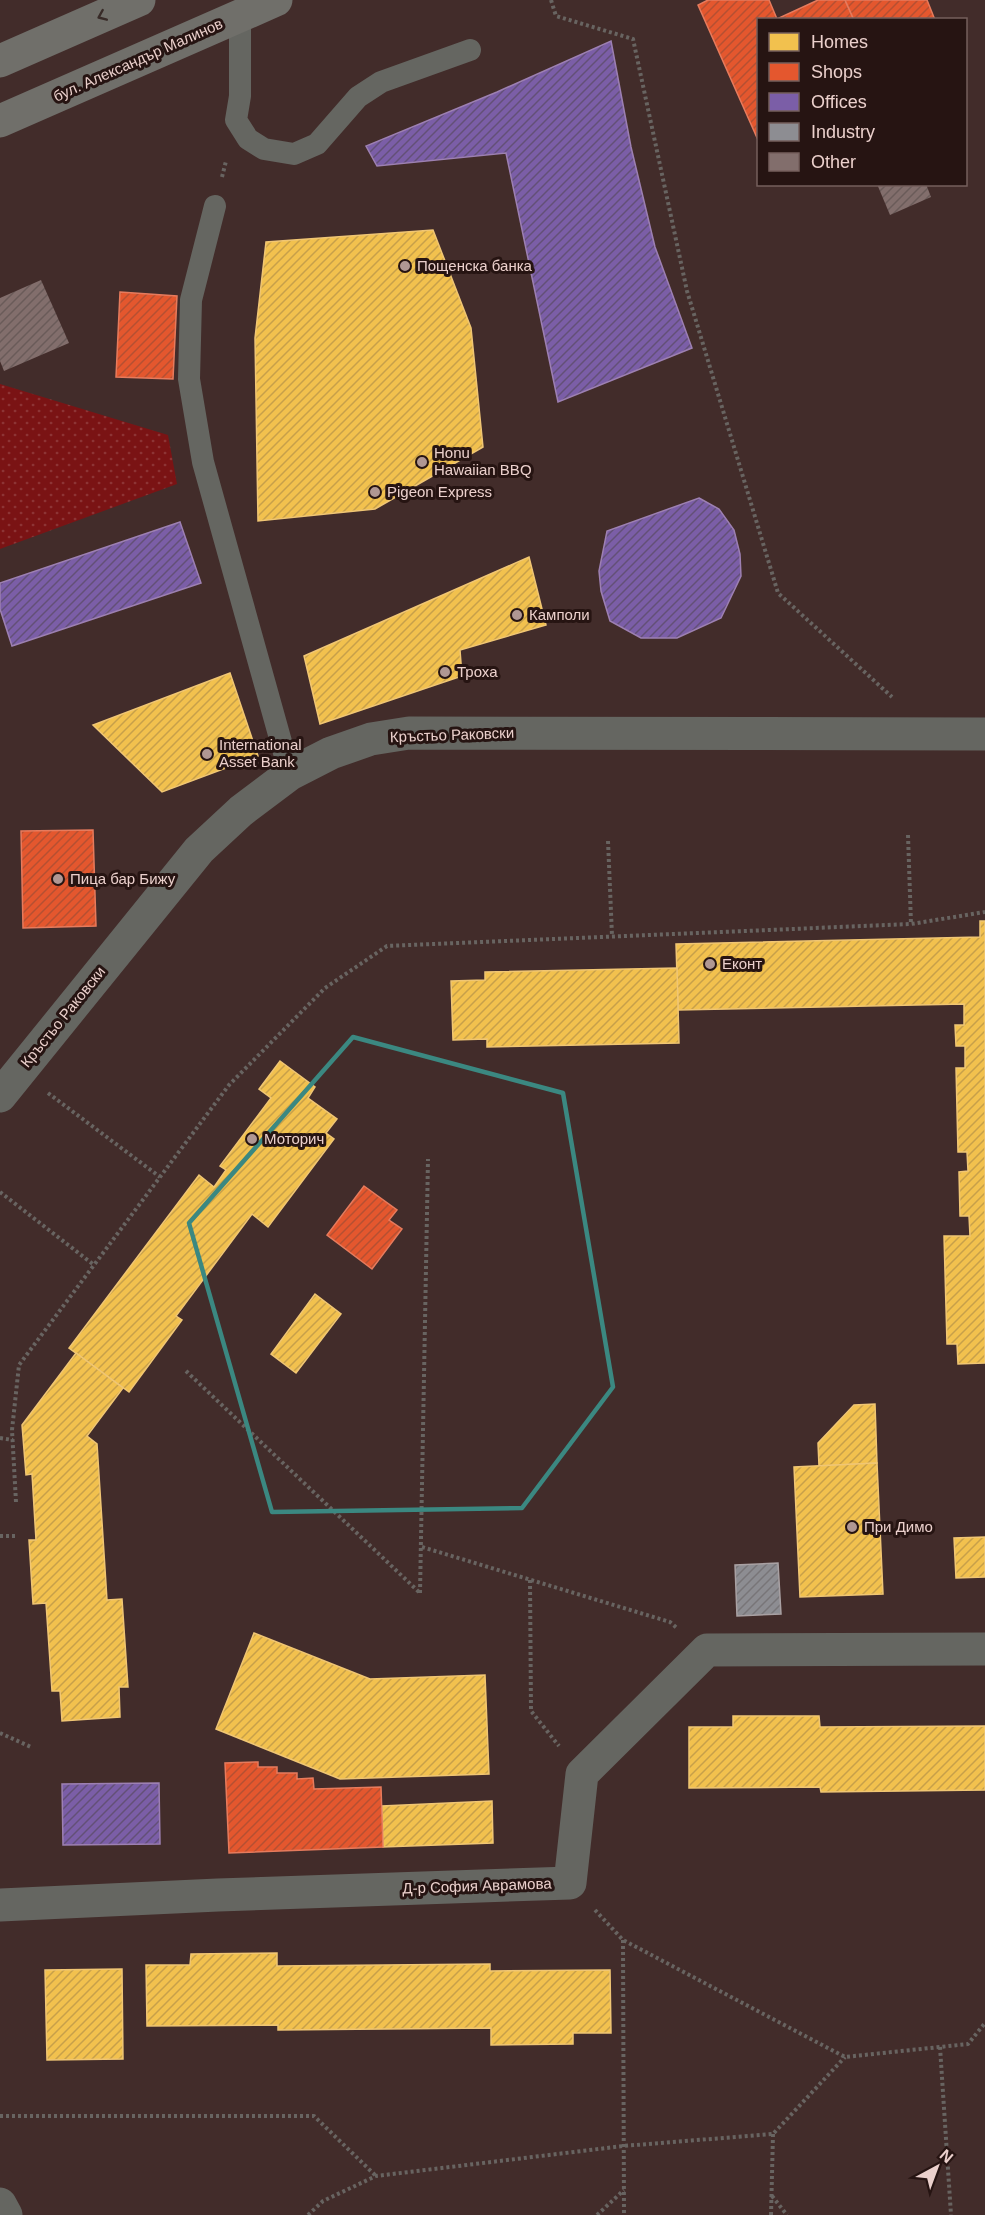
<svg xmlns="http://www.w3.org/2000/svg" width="985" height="2215" font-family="Arial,sans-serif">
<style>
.grass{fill:url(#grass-dots)}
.homes{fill:url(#homes-hatch);stroke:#f0c674;stroke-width:1.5}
.shops{fill:url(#shops-hatch);stroke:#e67b5d;stroke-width:1.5}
.offices{fill:url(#offices-hatch);stroke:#9d80b2;stroke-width:1.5}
.industry{fill:url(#industry-hatch);stroke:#a9a1a3;stroke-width:1.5}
.building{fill:url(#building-hatch)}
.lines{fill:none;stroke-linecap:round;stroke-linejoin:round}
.path{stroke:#686461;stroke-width:4;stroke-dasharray:3 3;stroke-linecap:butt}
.service{stroke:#656661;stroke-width:22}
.minor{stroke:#656661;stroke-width:33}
.primary{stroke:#706f6a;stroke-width:33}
.oneway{stroke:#382b28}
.marked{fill:none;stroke:#3b8881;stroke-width:4.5;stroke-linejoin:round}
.poi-dot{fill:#b09793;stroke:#261412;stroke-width:2}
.labels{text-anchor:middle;stroke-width:6;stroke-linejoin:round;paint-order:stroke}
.street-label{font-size:15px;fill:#ebd0cc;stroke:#261412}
.poi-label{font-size:15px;fill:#ebd0cc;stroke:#261412;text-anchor:start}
</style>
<defs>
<pattern id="grass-dots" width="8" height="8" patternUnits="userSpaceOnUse" patternTransform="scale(1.5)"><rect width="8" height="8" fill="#7a1314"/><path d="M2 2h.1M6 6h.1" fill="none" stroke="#8d3435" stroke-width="1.8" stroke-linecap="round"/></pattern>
<pattern id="homes-hatch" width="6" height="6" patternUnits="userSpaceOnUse" patternTransform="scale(1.5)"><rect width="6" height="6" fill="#f2c14e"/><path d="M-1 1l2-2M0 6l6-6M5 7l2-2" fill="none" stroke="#c7a04a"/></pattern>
<pattern id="shops-hatch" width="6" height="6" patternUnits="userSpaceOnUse" patternTransform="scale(1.5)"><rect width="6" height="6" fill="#e4572e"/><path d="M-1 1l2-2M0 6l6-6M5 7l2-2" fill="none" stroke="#b55032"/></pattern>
<pattern id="offices-hatch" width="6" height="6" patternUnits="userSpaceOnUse" patternTransform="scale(1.5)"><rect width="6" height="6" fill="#7b5ea7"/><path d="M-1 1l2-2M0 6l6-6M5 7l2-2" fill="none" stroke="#635077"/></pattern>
<pattern id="industry-hatch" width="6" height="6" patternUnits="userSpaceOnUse" patternTransform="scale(1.5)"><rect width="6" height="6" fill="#8d8d92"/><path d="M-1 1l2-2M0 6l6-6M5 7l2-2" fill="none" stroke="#787578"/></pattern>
<pattern id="building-hatch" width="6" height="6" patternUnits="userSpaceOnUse" patternTransform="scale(1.5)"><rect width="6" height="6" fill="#826e6c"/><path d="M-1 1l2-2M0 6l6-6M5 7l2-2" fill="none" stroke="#6a5b59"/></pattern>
</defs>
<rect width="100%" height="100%" fill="#422c2a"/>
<path class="grass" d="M0,384L168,435L177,484L0,549Z"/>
<g class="homes">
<path d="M433,230L471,328L483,447L375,509L258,521L255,338L266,242Z"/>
<path d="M529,557L546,625L460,650L462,676L320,724L304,656Z"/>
<path d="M230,673L258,756L162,792L93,725Z"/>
<path d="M980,921H985V1363L958,1364L957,1344H947L944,1236H970L969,1216H960L959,1172L968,1171L967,1152H958L956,1068H965V1046H956L955,1025H964V1004L678,1010L676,944L980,937Z"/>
<path d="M677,968L679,1043L487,1047V1039L453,1040L451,981L485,980V972Z"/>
<path d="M280,1061L315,1087L308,1098L337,1119L326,1133L334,1139L268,1227L252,1214L176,1316L182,1320L129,1392L69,1348L199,1175L214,1187L226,1170L220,1166L271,1098L259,1089Z"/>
<path d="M315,1294L341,1314L296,1373L271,1354Z"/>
<path d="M76,1353L123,1388L87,1436L97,1444L107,1600L122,1599L128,1687H119L120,1717L62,1721L60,1691H52L46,1603L33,1604L29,1540H36L32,1474L26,1475L22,1425Z"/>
<path d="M875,1404L877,1463L819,1466L818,1443L854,1405Z"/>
<path d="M877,1463L883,1594L800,1597L794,1467Z"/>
<path d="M985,1537V1577L956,1578L954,1538Z"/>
<path d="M254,1633L370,1679L485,1675L489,1774L340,1779L216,1729Z"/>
<path d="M733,1716H819L820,1727L985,1726V1790L821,1792L820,1787L689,1788V1727H733Z"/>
<path d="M492,1801L493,1843L383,1847L382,1806Z"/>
<path d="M277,1953V1966L490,1964V1971L610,1970L611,2033H573V2044L491,2045V2028L278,2030V2025L147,2026L146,1965H190L191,1954Z"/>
<path d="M122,1969L123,2059L47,2060L45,1970Z"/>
</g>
<g class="shops">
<path d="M708,0H769L777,19L818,0H845L854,20H758V140L698,5Z"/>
<path d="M845,0H927L935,20H854Z"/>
<path d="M120,292L177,296L173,379L116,377Z"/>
<path d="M93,830L96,926L23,928L21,831Z"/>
<path d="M364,1186L397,1210L389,1220L402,1229L372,1269L327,1235Z"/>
<path d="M258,1762V1767H277V1773H297V1779L313,1778L314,1789L381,1787L383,1847L229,1853L225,1763Z"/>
</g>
<g class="offices">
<path d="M611,41L631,147L655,247L692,348L558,402L506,153L377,166L366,146L497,92Z"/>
<path d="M699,498L719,509L734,530L740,554L741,576L721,618L677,638H641L610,621L601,591L599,571L607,531Z"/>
<path d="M180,522L201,583L12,646L0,609V583Z"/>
<path d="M159,1783L160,1844L63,1845L62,1784Z"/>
</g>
<path class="industry" d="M778,1563L781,1614L737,1616L735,1565Z"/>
<g class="building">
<path d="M877,184H926L931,197L890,215Z"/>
<path d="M41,280L69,343L4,371L0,361V298Z"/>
</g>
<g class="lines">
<g class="path">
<path d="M551,0L556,16L633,39L687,291L778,593L892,697"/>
<path d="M222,177L226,161"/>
<path d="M908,835L911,924"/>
<path d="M608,841L612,936"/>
<path d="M48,1093L160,1177"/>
<path d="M0,1192L94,1265"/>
<path d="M186,1371L420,1593"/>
<path d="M0,1438L13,1440"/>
<path d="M16,1502L12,1430L19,1365L229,1085L325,988L387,946L911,924L985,912"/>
<path d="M0,1536H18"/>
<path d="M422,1547L670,1622L677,1628"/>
<path d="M530,1580L531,1711L559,1746"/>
<path d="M420,1593L428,1159"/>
<path d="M0,1733L31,1747"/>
<path d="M595,1910L623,1940L845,2057L968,2044L985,2023"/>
<path d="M623,1940L624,2215"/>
<path d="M940,2047L951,2215"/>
<path d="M0,2116H314L376,2176"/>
<path d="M772,2196L787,2215"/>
<path d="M308,2215L323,2201L376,2176L623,2146L773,2134L845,2057"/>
<path d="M597,2215L624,2190"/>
<path d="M771,2215L773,2134"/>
</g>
<g class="service">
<path d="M240,15V96L236,120L248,139L264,149L294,154L317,144L358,97L381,82L470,50"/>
<path d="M215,206L191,300L189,379L203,462L290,774"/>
</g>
<g class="minor">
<path d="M0,1096L199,850L241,811L290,774L331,753L371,739L409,733L985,734"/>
<path d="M0,1905L218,1895L570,1883L582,1774L707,1650L985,1649"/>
<path d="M0,2204L6,2215"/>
</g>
<g class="primary">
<path d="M0,61L139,0"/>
<path d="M0,121L276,0"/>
</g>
</g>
<defs><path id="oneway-chevron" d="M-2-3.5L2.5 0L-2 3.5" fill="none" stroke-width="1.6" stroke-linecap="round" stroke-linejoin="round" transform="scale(1.5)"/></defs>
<use class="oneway" href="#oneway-chevron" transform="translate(102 16) rotate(157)"/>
<path class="marked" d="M353,1037L563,1093L613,1387L522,1508L272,1512L189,1223Z"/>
<g class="poi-dot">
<circle cx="405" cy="266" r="6"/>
<circle cx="422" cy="462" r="6"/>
<circle cx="375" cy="492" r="6"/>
<circle cx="517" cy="615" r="6"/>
<circle cx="445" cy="672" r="6"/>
<circle cx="207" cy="754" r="6"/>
<circle cx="58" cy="879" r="6"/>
<circle cx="710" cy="964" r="6"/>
<circle cx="252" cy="1139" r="6"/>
<circle cx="852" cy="1527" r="6"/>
</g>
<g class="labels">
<g class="street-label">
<text transform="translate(138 60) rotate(-24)" y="5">бул. Александър Малинов</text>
<text transform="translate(452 735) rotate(-2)" y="5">Кръстьо Раковски</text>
<text transform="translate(63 1017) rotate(-51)" y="5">Кръстьо Раковски</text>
<text transform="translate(477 1886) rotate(-2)" y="5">Д-р София Аврамова</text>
</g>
<g class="poi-label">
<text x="417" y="271">Пощенска банка</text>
<text x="434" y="458">Honu<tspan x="434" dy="17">Hawaiian BBQ</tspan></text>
<text x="387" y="497">Pigeon Express</text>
<text x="529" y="620">Камполи</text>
<text x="457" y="677">Троха</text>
<text x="219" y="750">International<tspan x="219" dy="17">Asset Bank</tspan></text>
<text x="70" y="884">Пица бар Бижу</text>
<text x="722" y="969">Еконт</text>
<text x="264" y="1144">Моторич</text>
<text x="864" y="1532">При Димо</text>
</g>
</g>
<rect x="757" y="18" width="210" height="168" fill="#261412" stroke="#755f5c" stroke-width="1.5"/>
<rect x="769" y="33" width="30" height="18" fill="#f2c14e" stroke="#755f5c" stroke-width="1.5"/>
<text x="811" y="48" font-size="18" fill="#ebd0cc">Homes</text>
<rect x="769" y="63" width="30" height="18" fill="#e4572e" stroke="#755f5c" stroke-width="1.5"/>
<text x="811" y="78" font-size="18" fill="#ebd0cc">Shops</text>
<rect x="769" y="93" width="30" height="18" fill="#7b5ea7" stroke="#755f5c" stroke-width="1.5"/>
<text x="811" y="108" font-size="18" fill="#ebd0cc">Offices</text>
<rect x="769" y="123" width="30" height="18" fill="#8d8d92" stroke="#755f5c" stroke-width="1.5"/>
<text x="811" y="138" font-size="18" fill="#ebd0cc">Industry</text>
<rect x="769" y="153" width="30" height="18" fill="#826e6c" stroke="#755f5c" stroke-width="1.5"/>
<text x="811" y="168" font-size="18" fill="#ebd0cc">Other</text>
<g transform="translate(937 2167) rotate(41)" stroke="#261412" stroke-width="4.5" paint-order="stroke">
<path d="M0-4.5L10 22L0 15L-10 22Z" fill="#ebd0cc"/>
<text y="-9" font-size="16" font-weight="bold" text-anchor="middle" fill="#ebd0cc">N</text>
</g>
</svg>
